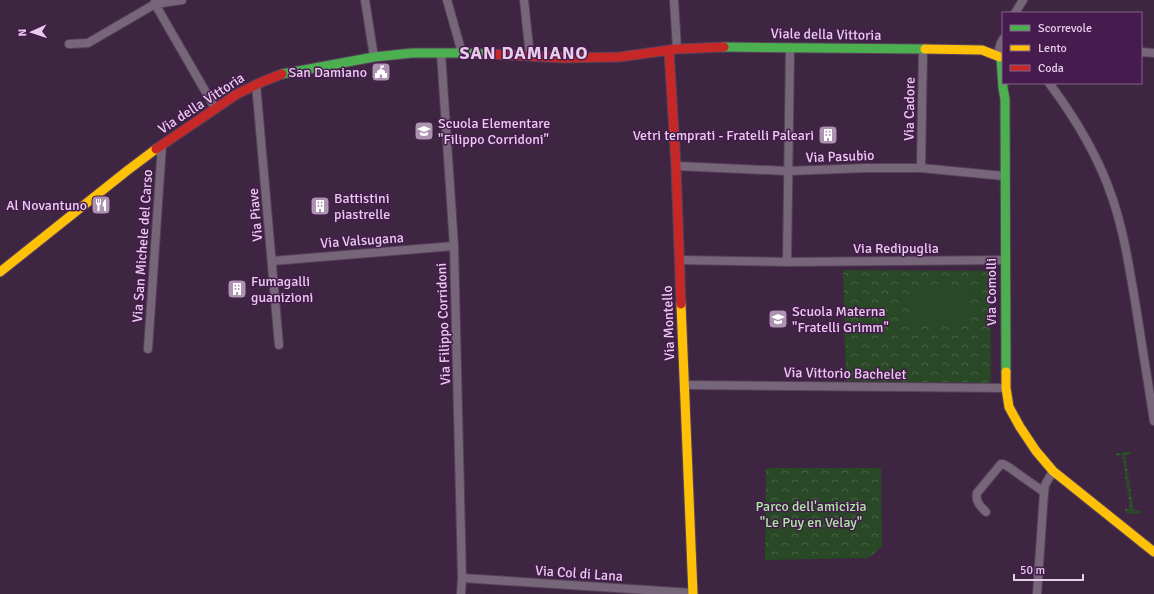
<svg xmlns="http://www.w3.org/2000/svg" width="1154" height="594" font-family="Signika,sans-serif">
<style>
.grass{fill:url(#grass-dots)}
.park{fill:url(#park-crowns)}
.pitch{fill:#294825}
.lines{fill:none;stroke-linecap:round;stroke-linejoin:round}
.street-casing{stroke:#574159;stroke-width:10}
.fast-casing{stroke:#574159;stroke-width:11}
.slow-casing{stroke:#574159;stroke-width:11}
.jam-casing{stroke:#574159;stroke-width:11}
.street{stroke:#77667a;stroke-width:8}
.fast{stroke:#4caf50;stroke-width:9}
.slow{stroke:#ffc107;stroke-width:9}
.jam{stroke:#c62828;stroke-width:9}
.labels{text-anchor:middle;stroke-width:3;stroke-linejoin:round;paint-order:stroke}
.street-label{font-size:14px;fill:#e7cdeb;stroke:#461b4d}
.poi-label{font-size:14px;fill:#e7cdeb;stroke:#461b4d;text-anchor:start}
.park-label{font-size:14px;fill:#a9ea9f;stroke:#461b4d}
.district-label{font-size:18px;font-weight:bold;letter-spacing:1px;fill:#e7cdeb;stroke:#461b4d}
</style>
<defs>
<pattern id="grass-dots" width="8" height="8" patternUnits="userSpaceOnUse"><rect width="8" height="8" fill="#294825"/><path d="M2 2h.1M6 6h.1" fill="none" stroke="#486145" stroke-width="1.8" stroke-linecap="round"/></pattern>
<pattern id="park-crowns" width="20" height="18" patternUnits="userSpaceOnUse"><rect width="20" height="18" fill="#294825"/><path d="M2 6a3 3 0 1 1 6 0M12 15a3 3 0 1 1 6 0" fill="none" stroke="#486145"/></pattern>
</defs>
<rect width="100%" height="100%" fill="#3e2642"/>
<path class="grass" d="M1131,451V454L1125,455L1134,511L1140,510L1141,513L1133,514L1127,513L1124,509L1130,508L1122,455L1116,456L1115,454Z"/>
<g class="park">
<path d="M843,270L990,271L991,383L846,381Z"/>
<path d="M766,468H881L882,546L869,558L765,560Z"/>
</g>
<path class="pitch" d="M910,289H969L968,324H910Z"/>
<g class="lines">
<defs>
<g id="street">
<path d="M155,0V4L215,108"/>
<path d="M365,0L374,57"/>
<path d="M447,0L462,53"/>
<path d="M524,0L530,56"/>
<path d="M674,0L677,49"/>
<path d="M1015,13L1023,0"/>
<path d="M69,44L88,43L155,4L182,0"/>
<path d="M1141,52L1154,53"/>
<path d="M441,53L454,246L462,578L461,594"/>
<path d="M1001,60C998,52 998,46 1003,39"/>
<path d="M1049,83C1076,119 1099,157 1113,200C1124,233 1129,266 1135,301C1141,341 1148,381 1154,421"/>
<path d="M256,84L279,345"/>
<path d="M676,166L788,171L866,168H921L1004,176"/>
<path d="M921,168L923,49"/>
<path d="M680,260L787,262L1005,260"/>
<path d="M272,261L454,246"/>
<path d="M787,262L790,48"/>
<path d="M148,349L162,145"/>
<path d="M685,385L1006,388"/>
<path d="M986,512C980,506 975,501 977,493L1001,464H1003L1007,466L1044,492"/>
<path d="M462,578L693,593"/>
<path d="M1037,594L1044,492L1045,485L1053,471"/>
</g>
<g id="fast">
<path d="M724,47L925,49"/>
<path d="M1001,59L1003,88L1005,99L1006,372"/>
<path d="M282,74L374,57L412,53H462L489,54"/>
</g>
<g id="slow">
<path d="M925,49L982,50L1000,57"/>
<path d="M0,272L128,170L156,149"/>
<path d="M681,304L693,594"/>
<path d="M1006,372V388L1009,407L1020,427L1036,451L1053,471L1154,552"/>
</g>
<g id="jam">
<path d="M669,50L676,166L681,304"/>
<path d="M489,54L564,58L619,57L677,49L724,47"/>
<path d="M156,149L237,94L264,81L282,74"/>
</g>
</defs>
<use href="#street" class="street-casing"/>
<use href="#fast" class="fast-casing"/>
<use href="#slow" class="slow-casing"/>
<use href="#jam" class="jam-casing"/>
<use href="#street" class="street"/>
<use href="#fast" class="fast"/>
<use href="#slow" class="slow"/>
<use href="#jam" class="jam"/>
</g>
<defs>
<symbol id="civic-square" viewBox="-11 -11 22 22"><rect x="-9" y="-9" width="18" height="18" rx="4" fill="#ac93b0" stroke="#461b4d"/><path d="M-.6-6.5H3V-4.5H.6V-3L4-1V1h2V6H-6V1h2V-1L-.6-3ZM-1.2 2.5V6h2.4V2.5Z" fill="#fff"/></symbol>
<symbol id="school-square" viewBox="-11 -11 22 22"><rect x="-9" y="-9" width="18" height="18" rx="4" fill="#ac93b0" stroke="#461b4d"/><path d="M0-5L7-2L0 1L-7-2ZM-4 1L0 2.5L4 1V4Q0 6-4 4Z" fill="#fff"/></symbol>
<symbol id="building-square" viewBox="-11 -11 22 22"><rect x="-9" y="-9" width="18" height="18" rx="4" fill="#ac93b0" stroke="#461b4d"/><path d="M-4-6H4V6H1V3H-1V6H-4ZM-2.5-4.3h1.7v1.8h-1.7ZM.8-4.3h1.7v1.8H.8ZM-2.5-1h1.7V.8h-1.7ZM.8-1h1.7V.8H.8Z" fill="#fff"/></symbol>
<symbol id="restaurant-square" viewBox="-11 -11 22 22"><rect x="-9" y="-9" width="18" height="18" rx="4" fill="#ac93b0" stroke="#461b4d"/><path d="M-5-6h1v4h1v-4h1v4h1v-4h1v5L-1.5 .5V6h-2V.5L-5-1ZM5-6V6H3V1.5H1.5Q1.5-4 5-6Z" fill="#fff"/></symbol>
</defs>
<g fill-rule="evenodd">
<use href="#civic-square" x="370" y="61" width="22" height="22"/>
<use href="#school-square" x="413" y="120" width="22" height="22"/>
<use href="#building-square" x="817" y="124" width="22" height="22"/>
<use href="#restaurant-square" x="90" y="194" width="22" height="22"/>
<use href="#building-square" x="309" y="195" width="22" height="22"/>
<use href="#building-square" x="226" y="278" width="22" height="22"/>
<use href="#school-square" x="767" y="308" width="22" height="22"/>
</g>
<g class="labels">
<g class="street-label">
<text transform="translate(826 34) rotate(1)" y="5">Viale della Vittoria</text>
<text transform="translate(201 103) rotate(-33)" y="5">Via della Vittoria</text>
<text transform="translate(909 109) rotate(-89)" y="5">Via Cadore</text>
<text transform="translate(840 156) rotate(-2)" y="5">Via Pasubio</text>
<text transform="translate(255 215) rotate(-95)" y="5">Via Piave</text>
<text transform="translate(362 240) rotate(-4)" y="5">Via Valsugana</text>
<text transform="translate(142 246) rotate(-86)" y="5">Via San Michele del Carso</text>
<text x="896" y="253">Via Redipuglia</text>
<text transform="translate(991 292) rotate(-90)" y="5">Via Comolli</text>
<text transform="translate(668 323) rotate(-92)" y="5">Via Montello</text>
<text transform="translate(443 324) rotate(-92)" y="5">Via Filippo Corridoni</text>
<text transform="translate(845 373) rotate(1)" y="5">Via Vittorio Bachelet</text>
<text transform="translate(579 573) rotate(4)" y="5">Via Col di Lana</text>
</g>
<g class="poi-label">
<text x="367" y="77" text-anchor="end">San Damiano</text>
<text x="438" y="128">Scuola Elementare<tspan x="438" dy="16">"Filippo Corridoni"</tspan></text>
<text x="814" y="140" text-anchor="end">Vetri temprati - Fratelli Paleari</text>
<text x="334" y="203">Battistini<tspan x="334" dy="16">piastrelle</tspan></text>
<text x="87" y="210" text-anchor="end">Al Novantuno</text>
<text x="251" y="286">Fumagalli<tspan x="251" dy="16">guanizioni</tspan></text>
<text x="792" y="316">Scuola Materna<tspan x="792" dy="16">"Fratelli Grimm"</tspan></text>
</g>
<g class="park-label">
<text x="811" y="511">Parco dell'amicizia<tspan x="811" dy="16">"Le Puy en Velay"</tspan></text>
</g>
<g class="district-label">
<text x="524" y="59">SAN DAMIANO</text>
</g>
</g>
<rect x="1002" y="12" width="140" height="72" fill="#461b4d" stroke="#86628c"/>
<rect x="1010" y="25" width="20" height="6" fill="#4caf50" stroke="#86628c"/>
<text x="1038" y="32" font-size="12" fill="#e7cdeb">Scorrevole</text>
<rect x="1010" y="45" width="20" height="6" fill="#ffc107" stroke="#86628c"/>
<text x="1038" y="52" font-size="12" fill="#e7cdeb">Lento</text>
<rect x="1010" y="65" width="20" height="6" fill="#c62828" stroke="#86628c"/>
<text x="1038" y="72" font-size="12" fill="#e7cdeb">Coda</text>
<g transform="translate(32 32) rotate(267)" stroke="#461b4d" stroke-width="3" paint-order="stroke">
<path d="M0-3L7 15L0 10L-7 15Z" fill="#e7cdeb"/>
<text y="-6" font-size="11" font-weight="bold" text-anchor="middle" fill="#e7cdeb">N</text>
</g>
<path d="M1014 574v6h69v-6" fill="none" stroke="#e7cdeb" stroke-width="2"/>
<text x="1020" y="574" font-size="12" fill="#e7cdeb" stroke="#461b4d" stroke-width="3" paint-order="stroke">50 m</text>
</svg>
